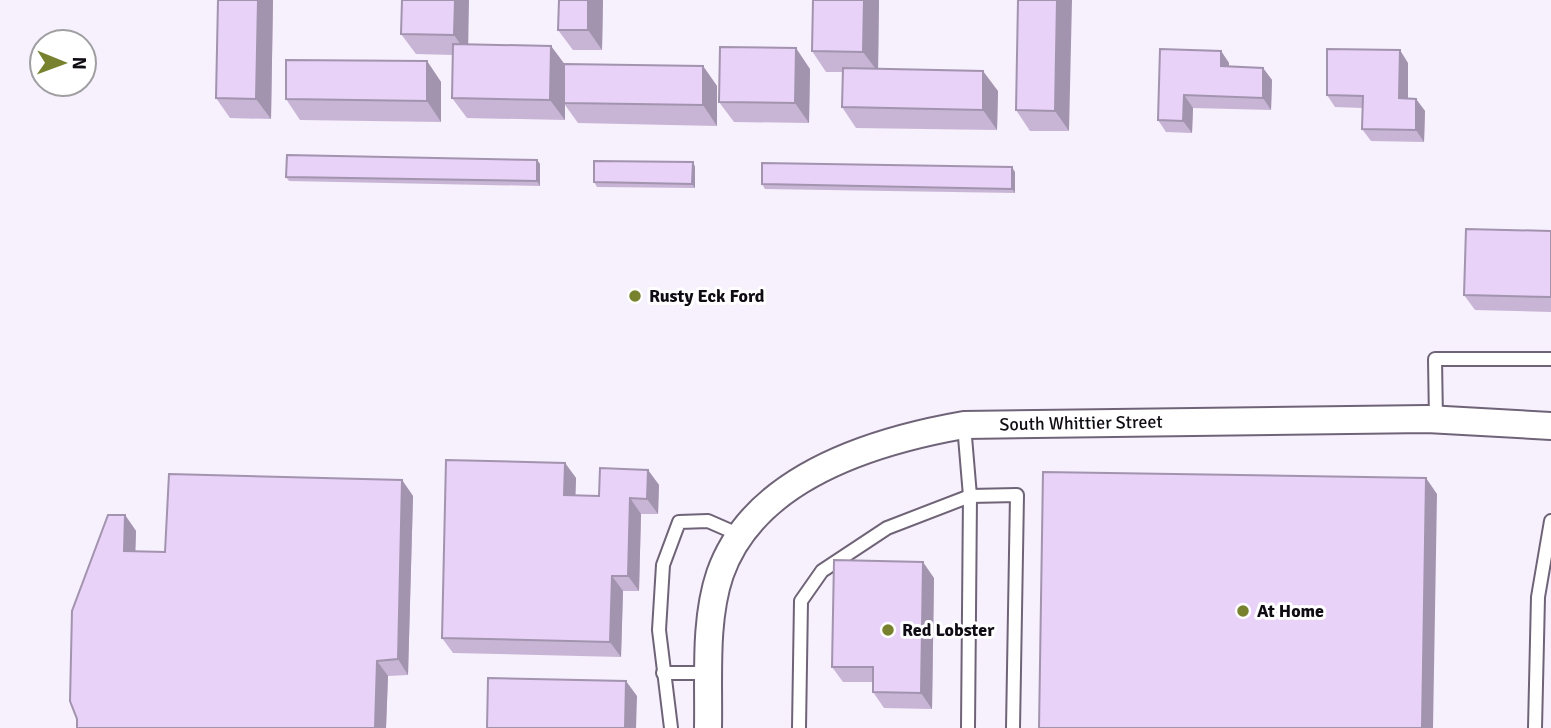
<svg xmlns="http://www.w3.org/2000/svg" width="1551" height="728" font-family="Signika,sans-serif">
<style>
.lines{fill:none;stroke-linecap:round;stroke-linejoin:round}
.lane-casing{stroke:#6f6477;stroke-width:16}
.street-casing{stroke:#6f6477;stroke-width:30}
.lane{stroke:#fff;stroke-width:12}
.street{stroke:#fff;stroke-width:26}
.wall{fill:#c8b5d5}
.shaded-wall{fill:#a293ae}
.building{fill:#e8d2f8;stroke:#a293ae;stroke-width:2}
.poi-dot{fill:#78822e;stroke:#fff;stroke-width:2.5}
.labels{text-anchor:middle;stroke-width:6;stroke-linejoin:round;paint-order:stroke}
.poi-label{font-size:18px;font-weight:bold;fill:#100c13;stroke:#fff;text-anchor:start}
.street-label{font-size:18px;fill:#100c13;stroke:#fff}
</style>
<rect width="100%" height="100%" fill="#f7f0fd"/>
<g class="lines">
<defs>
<g id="lane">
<path d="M1436,420L1435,359H1551"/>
<path d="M964,425L970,496L1017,495L1013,728"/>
<path d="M663,673H710"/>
<path d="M671,728L659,630L663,565L679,522L708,521L740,535"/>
<path d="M799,728L801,601L822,571L887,528L970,496L968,728"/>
<path d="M1535,728L1538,597L1551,521"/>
</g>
<path id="street" d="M708,728C709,679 704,621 720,574C754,477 873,441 964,425L1427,419L1551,426"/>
</defs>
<use href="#lane" class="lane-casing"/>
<use href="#street" class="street-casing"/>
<use href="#lane" class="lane"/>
<use href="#street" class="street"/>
</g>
<g class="wall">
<path d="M218,0H273L271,119L230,118L216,98Z"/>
<path d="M402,0L469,44L551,46L564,64L703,66L717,86V126L578,123L565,105V120L467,118L452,98L453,55L416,54L401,34Z"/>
<path d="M559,0H603L602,50H573L558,30Z"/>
<path d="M813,0H879L878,69L998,91L997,130L856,128L842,107V72H826L812,51Z"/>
<path d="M1018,0L1069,131H1030L1016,110Z"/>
<path d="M1221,51L1229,63V66L1263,68L1272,80L1271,110L1193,108L1192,133L1166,132L1158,120Z"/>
<path d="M427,61L441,82V122L300,120L286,99Z"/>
<path d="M1408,63V98L1416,99L1425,111L1424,142L1371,141L1362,129V108L1335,107L1327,95Z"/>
<path d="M810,69L809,123L734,122L719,102Z"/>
<path d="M537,160L540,164V186L289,181L286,177Z"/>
<path d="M693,162L695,167V188L597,187L594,182Z"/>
<path d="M1015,172V193L765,189L762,184Z"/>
<path d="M1551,231V312L1475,310L1464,295Z"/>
<path d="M565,463L576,478L575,495L599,496L648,470L659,485L658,514H641L639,591H623L621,657L453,653L442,638Z"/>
<path d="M402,480L413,496L408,675L388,676L386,728H77L125,515L136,531L135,551L165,552Z"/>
<path d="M934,578L932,709L884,708L873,692V682H843L832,667Z"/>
</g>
<g class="shaded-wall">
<path d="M258,0H273L271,119L256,99Z"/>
<path d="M455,0H469L468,55L454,35Z"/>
<path d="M588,0H603L602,50L588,30Z"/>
<path d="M864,0H879L878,72L863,52Z"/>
<path d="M1057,0H1072L1069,131L1055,111Z"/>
<path d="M551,46L566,66L564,103L565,105V120L550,100Z"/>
<path d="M796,48L810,69L809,123L795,103Z"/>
<path d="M1400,50L1408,63V110L1399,98Z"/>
<path d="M1221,51L1229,63V78L1221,66Z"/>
<path d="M427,61L441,82V122L427,101Z"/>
<path d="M703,66L717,86V126L703,105Z"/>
<path d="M1263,68L1272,80L1271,110L1263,98Z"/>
<path d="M983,71L998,91L997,130L983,110Z"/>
<path d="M1184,95L1193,108L1192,133L1183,121Z"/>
<path d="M1416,99L1425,111L1424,142L1416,130Z"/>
<path d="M537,160L540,164V186L537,181Z"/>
<path d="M693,162L695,167V188L692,184Z"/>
<path d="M1012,167L1015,172V193L1012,189Z"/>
<path d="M565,463L576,478L575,510L564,495Z"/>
<path d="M648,470L659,485L658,514L647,499Z"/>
<path d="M1426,478L1437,494L1433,728H1422Z"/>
<path d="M402,480L413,496L408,675L398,659Z"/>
<path d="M630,498L641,514L639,591L628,576Z"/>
<path d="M125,515L136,531L135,566L124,551Z"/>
<path d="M923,562L934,578L932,709L921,693Z"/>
<path d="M612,576L623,591L621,657L610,642Z"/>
<path d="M377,661L388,676L386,728H375Z"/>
<path d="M626,681L637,696L636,728H625Z"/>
</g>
<g class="building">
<path d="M218,0H258L256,99L216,98Z"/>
<path d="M402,0H455L454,35L401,34Z"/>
<path d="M559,0H588V30H558Z"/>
<path d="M813,0H864L863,52L812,51Z"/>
<path d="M1018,0H1057L1055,111L1016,110Z"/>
<path d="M453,44L551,46L550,100L452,98Z"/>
<path d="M720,47L796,48L795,103L719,102Z"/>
<path d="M1160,49L1221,51V66L1263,68V98L1184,95L1183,121L1158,120Z"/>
<path d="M1327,49L1400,50L1399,98L1416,99V130L1362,129L1363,96L1327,95Z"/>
<path d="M286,60L427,61V101L286,99Z"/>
<path d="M564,64L703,66V105L564,103Z"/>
<path d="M843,68L983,71V110L842,107Z"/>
<path d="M287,155L537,160V181L286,177Z"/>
<path d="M594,161L693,162L692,184L594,182Z"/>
<path d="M762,163L1012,167V189L762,184Z"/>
<path d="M1466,229L1551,231V297L1464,295Z"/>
<path d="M446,460L565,463L564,495L599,496L600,468L648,470L647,499L630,498L628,576H612L610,642L442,638Z"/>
<path d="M1043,472L1426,478L1422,728H1039Z"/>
<path d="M169,474L402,480L398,659L377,661L375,728H77V719L70,701L72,611L108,515H125L124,551L165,552Z"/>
<path d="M834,560L923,562L921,693L873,692V667H832Z"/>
<path d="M488,678L626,681L625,728H487Z"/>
</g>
<g class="poi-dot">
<circle cx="635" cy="296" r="7"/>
<circle cx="1243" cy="611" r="7"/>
<circle cx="888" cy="630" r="7"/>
</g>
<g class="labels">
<g class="poi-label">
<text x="649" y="302">Rusty Eck Ford</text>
<text x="1257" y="617">At Home</text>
<text x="902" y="636">Red Lobster</text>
</g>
<g class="street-label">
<text transform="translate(1081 423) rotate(-1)" y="6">South Whittier Street</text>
</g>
</g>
<g transform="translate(63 63) rotate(91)"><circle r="33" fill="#ffffff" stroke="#9f9ea1" stroke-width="2"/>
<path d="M0-5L12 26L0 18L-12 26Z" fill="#78822e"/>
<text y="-10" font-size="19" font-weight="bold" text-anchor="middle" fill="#100c13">N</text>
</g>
</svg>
